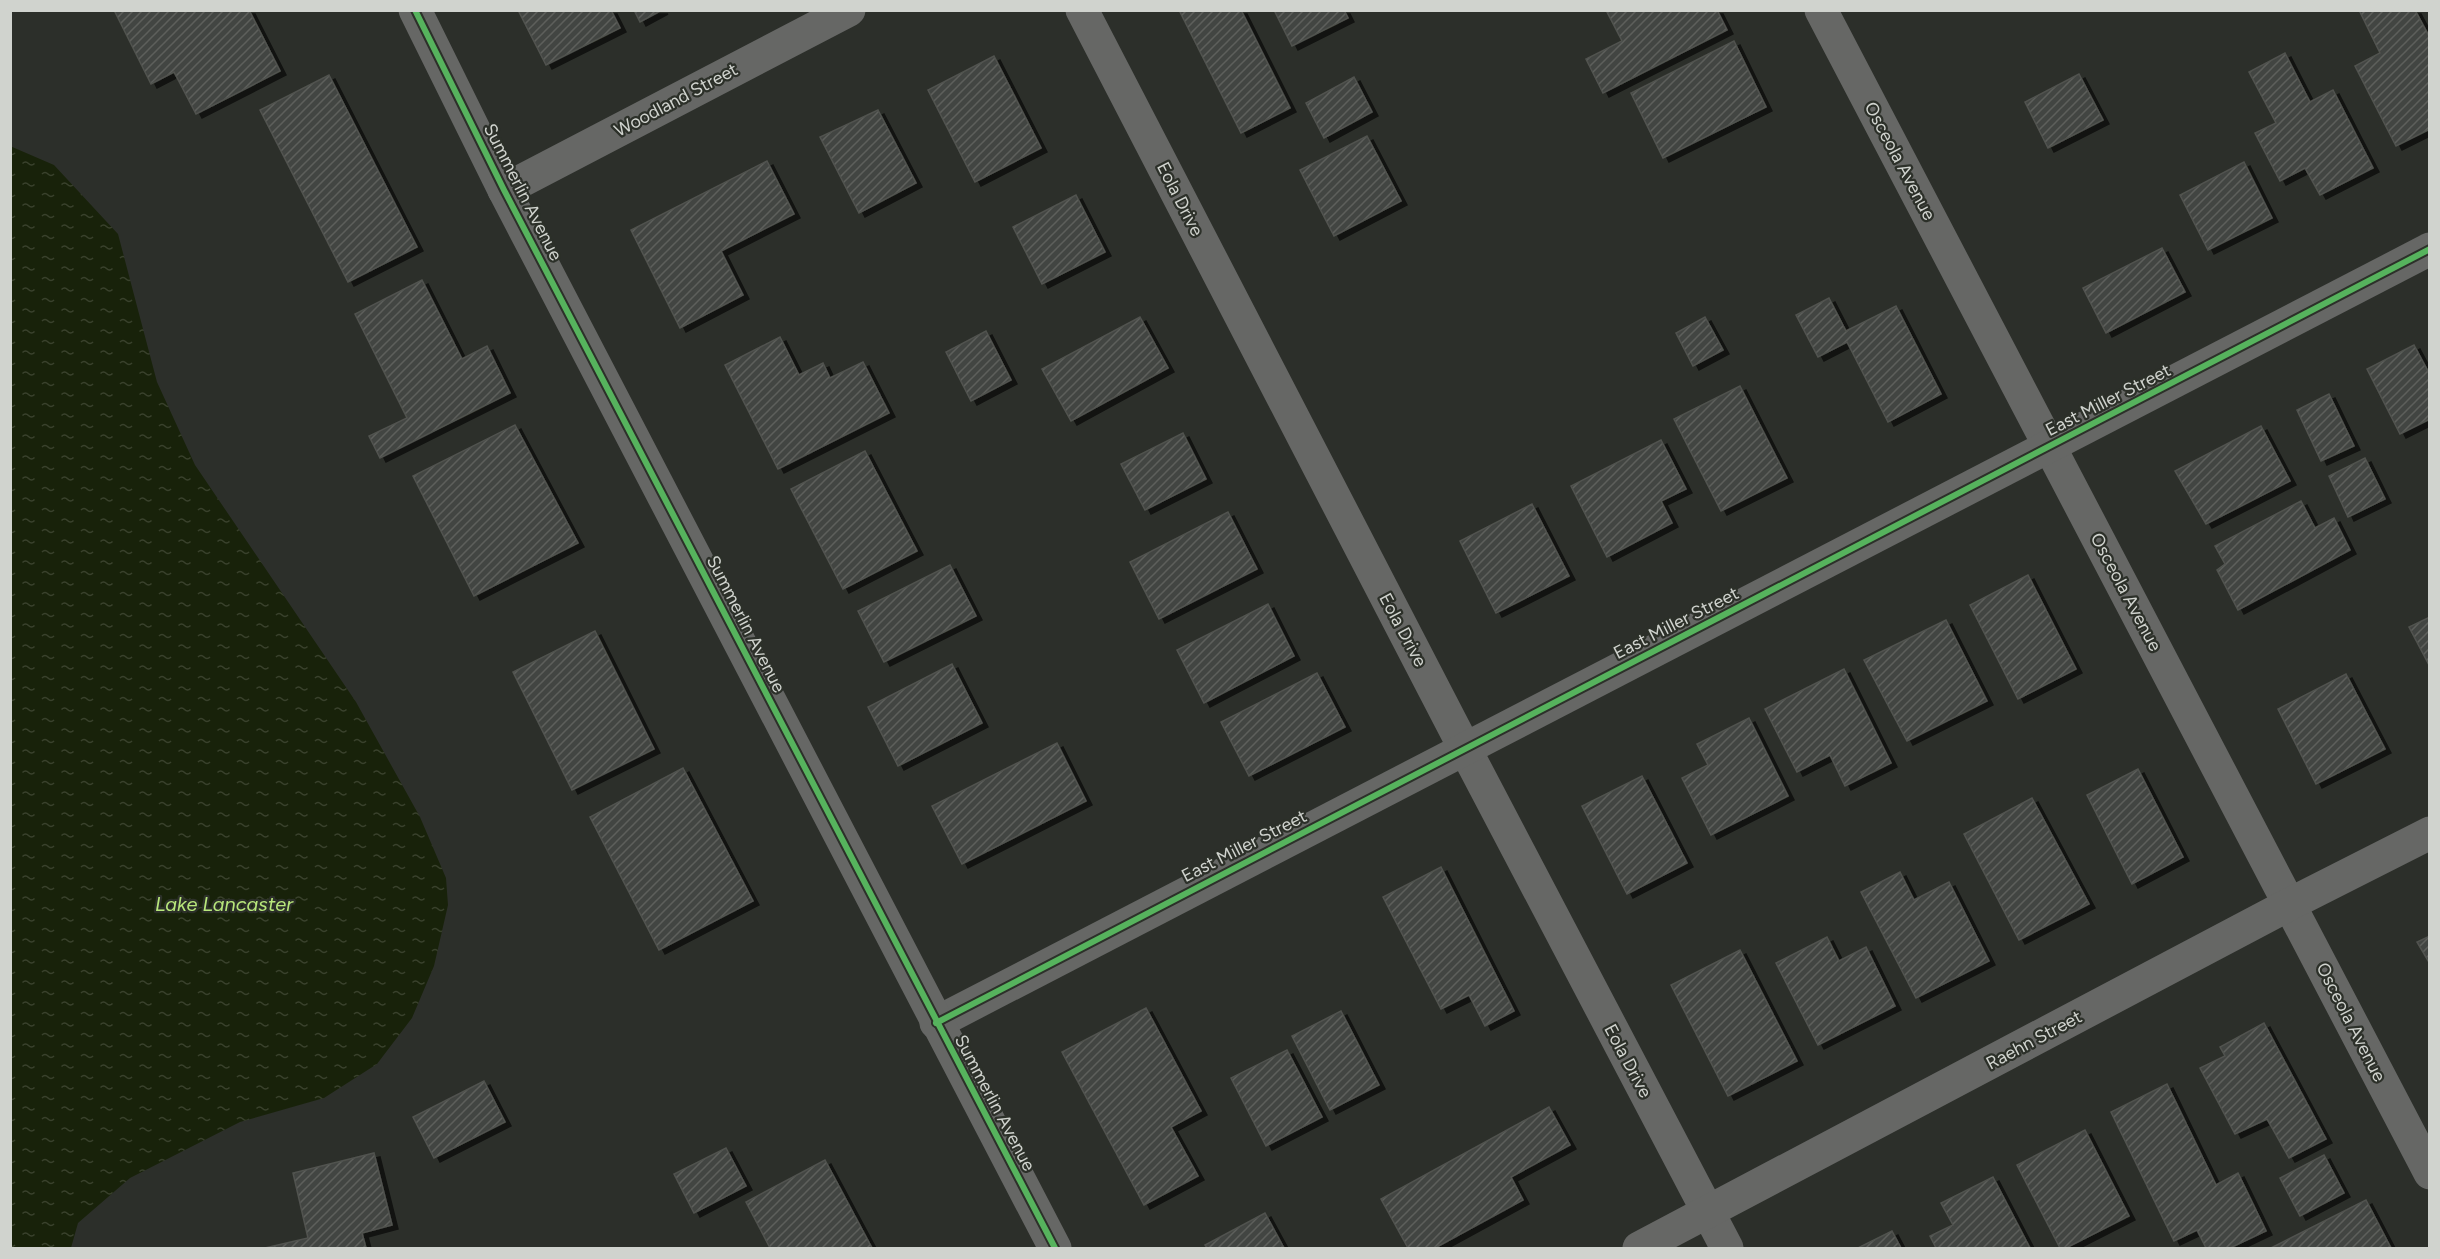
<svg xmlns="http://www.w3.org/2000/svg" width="2440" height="1259" font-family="Figtree,sans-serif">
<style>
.water{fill:url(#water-ripples)}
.building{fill:url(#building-hatch);stroke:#51534f;stroke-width:1.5;filter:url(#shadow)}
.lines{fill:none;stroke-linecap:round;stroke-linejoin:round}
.minor{stroke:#666765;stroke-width:33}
.tertiary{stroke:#666765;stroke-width:33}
.cycleway-casing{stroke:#2c3029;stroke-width:10}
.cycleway{stroke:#56b35d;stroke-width:6}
.labels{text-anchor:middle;stroke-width:4.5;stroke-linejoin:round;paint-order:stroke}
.street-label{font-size:18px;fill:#d0d3ce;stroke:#2c3029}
.water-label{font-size:20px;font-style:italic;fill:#b8e77b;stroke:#2c3029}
</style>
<defs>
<pattern id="water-ripples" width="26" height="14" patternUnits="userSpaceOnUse" patternTransform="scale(1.5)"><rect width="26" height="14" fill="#18220a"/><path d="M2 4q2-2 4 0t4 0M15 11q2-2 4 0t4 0" fill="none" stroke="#39412c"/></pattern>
<pattern id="building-hatch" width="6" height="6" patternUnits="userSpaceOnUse" patternTransform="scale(1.5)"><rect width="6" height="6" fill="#434542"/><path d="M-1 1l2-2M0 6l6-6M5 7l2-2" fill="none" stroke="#5d5f5c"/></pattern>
<filter id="shadow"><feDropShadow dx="6" dy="4" stdDeviation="0" flood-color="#0009"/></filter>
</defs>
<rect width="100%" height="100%" fill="#2c2f2a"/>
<path class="water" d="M10,146L54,165L118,234L157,382L195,465L356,702L420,817L446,878L448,905L434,966L412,1018L377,1064L324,1098L240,1122L130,1178L78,1223L71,1248H11Z"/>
<g class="building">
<path d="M114,10H249L280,71L196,114L174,72L151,84Z"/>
<path d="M518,10H611L620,28L546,65Z"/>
<path d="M634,10H662L640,22Z"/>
<path d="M1179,10H1241L1290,108L1241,133Z"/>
<path d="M1274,10H1344L1348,18L1292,46Z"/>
<path d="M1611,10H1717L1727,30L1603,93L1586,59L1622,41L1607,12Z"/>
<path d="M2359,10H2415L2430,38V129L2396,146L2355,66L2380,53Z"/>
<path d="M1734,41L1766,107L1663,158L1631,93Z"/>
<path d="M2285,53L2310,102L2333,90L2373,168L2320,195L2305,168L2280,181L2255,133L2276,123L2249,72Z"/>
<path d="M994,56L1041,148L975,182L928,90Z"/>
<path d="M2079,74L2103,120L2048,148L2025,102Z"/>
<path d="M329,75L417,247L348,282L260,110Z"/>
<path d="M1354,77L1372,112L1324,138L1306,103Z"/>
<path d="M878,110L916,183L859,213L820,137Z"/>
<path d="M1367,136L1401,201L1334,236L1300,170Z"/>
<path d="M767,161L794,214L721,251L743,295L680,328L631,230Z"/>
<path d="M2244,162L2272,218L2208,250L2180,195Z"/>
<path d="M1076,195L1105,252L1042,284L1013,227Z"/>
<path d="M2162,248L2185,292L2106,333L2083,288Z"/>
<path d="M422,280L462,359L487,346L510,393L380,458L369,436L407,418L355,314Z"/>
<path d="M1829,298L1846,331L1896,306L1941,394L1888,422L1847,342L1818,357L1796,315Z"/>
<path d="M1140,317L1168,368L1071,421L1042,369Z"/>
<path d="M1705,317L1723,350L1693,366L1676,333Z"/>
<path d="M986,331L1011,380L971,401L946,352Z"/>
<path d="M780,337L799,375L823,363L830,378L863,362L889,413L778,469L725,365Z"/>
<path d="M2414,345L2430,375V419L2400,434L2367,369Z"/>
<path d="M1740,386L1787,478L1721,511L1674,419Z"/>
<path d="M2329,394L2354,446L2321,461L2297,410Z"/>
<path d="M515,425L578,543L474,596L413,476Z"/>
<path d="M2261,426L2290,481L2206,524L2175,471Z"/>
<path d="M1183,433L1206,479L1145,510L1121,464Z"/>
<path d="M1661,440L1686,489L1661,501L1672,523L1607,557L1571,486Z"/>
<path d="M865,451L917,551L843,589L791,489Z"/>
<path d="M2365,458L2385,499L2348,517L2329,476Z"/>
<path d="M2301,501L2315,528L2334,518L2350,550L2238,610L2217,570L2225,564L2215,546Z"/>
<path d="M1532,504L1569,576L1496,613L1460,541Z"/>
<path d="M1228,512L1257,569L1159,619L1130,562Z"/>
<path d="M950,565L976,616L884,662L858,611Z"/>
<path d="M2028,575L2076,669L2018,699L1970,605Z"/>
<path d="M1268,604L1294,656L1204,703L1177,650Z"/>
<path d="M2430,617V667L2409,627Z"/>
<path d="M1946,620L1987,701L1907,741L1864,660Z"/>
<path d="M595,631L654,749L572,790L513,672Z"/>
<path d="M952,664L982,723L898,766L868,707Z"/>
<path d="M1844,669L1891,763L1845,786L1830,755L1797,772L1765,709Z"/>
<path d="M1317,673L1345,727L1249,776L1221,722Z"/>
<path d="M2346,674L2385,749L2316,784L2278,709Z"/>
<path d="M1749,718L1788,796L1711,835L1682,778L1708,765L1697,744Z"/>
<path d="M1057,743L1086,801L962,864L932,806Z"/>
<path d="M683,768L753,901L659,950L590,817Z"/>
<path d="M2138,769L2183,857L2132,884L2087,795Z"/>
<path d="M1642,776L1687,863L1627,894L1582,806Z"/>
<path d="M2032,798L2089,904L2019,940L1964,834Z"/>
<path d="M1441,867L1514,1011L1485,1026L1469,995L1441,1009L1383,897Z"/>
<path d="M1900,872L1914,900L1949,882L1989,961L1916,998L1861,892Z"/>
<path d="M2430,936V964L2417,942Z"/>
<path d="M1827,937L1839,961L1866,947L1895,1006L1818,1045L1776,963Z"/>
<path d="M1740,950L1797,1061L1728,1096L1671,985Z"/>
<path d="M1146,1008L1201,1111L1171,1127L1198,1176L1144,1205L1062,1052Z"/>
<path d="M1341,1011L1379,1085L1330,1110L1292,1036Z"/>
<path d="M2264,1023L2326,1139L2289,1158L2267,1119L2235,1134L2200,1068L2225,1056L2220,1047Z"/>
<path d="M1287,1050L1322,1117L1266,1146L1231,1078Z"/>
<path d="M484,1081L505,1122L434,1158L413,1117Z"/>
<path d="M2167,1084L2216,1185L2238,1173L2266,1231L2230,1248H2206L2197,1230L2174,1241L2111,1112Z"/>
<path d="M1549,1107L1570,1145L1511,1177L1523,1200L1435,1248H1408L1381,1199Z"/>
<path d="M2085,1130L2129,1216L2066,1248H2060L2017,1165Z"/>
<path d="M726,1148L746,1186L694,1213L674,1174Z"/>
<path d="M374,1153L392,1225L362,1233L366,1248H265L308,1238L293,1173Z"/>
<path d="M2324,1155L2344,1193L2300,1216L2280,1178Z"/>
<path d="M825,1160L872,1248H770L746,1202Z"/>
<path d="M1993,1177L2030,1248H1936L1930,1236L1953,1225L1941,1203Z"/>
<path d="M2366,1200L2391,1248H2271Z"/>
<path d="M1265,1213L1284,1248H1207L1205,1245Z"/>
<path d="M1892,1231L1901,1248H1858Z"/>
</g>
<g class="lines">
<g class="minor">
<path d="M1082,10L1465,749L1727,1248"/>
<path d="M1821,10L2430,1173"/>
<path d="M504,190L849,10"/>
<path d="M936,1023L2430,249"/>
<path d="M1639,1248L2290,904L2430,833"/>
</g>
<path class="tertiary" d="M415,10L504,190L1055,1248"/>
<defs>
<g id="cycleway">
<path d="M415,10L504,190L1055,1248"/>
<path d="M936,1023L2430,249"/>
</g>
</defs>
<use href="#cycleway" class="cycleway-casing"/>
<use href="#cycleway" class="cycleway"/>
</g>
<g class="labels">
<g class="street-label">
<text transform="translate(676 100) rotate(-28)" y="6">Woodland Street</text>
<text transform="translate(1900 161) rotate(62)" y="6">Osceola Avenue</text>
<text transform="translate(523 192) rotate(63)" y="6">Summerlin Avenue</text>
<text transform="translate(1180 199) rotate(63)" y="6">Eola Drive</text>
<text transform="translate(2108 400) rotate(-27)" y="6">East Miller Street</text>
<text transform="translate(2126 592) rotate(62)" y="6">Osceola Avenue</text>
<text transform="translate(1676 623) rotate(-27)" y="6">East Miller Street</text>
<text transform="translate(746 624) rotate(63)" y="6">Summerlin Avenue</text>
<text transform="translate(1403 630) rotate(62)" y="6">Eola Drive</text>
<text transform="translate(1244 846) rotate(-27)" y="6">East Miller Street</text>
<text transform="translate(2351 1022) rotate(63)" y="6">Osceola Avenue</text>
<text transform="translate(2034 1040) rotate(-28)" y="6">Raehn Street</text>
<text transform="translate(1628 1061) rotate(62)" y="6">Eola Drive</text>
<text transform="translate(995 1103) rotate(62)" y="6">Summerlin Avenue</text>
</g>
<g class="water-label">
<text x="224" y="911">Lake Lancaster</text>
</g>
</g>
<rect width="2440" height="1259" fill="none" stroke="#d0d3ce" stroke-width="24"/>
</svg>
